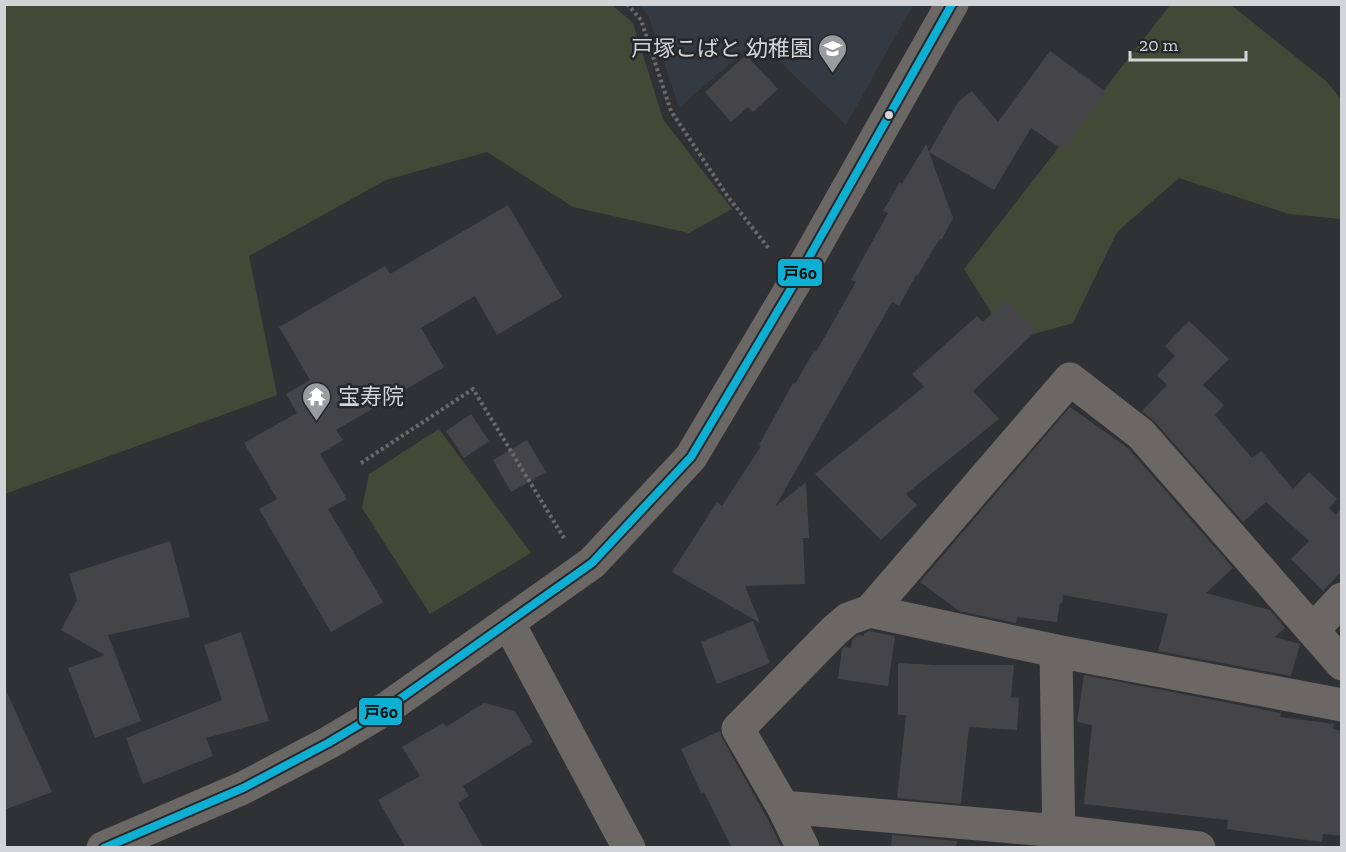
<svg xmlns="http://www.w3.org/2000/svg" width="1346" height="852" font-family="'Zilla Slab','Noto Sans JP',serif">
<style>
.built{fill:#333a41}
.green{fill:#424a37}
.building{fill:#454547}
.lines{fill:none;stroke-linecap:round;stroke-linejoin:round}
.path{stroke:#6b6969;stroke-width:4;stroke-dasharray:3 3;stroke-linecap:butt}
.minor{stroke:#6a6765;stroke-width:33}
.bus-1-casing{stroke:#24272b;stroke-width:12}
.bus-1{stroke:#0dafd3;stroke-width:8}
.bus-dot{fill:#d2d4d7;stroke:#24272b;stroke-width:2}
.labels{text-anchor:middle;stroke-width:5;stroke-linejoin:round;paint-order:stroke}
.poi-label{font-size:22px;fill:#d2d4d7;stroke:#24272b;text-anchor:end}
.line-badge{stroke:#24272b;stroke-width:2}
.pale-badge-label{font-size:16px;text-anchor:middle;font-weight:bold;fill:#111}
</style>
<rect width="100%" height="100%" fill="#2f3134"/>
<path class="built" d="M639,5H913L846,125L757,40L679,108L648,15Z"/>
<g class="green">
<path d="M612,5L633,23L663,119L732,209L689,233L573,207L487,152L386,180L249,256L277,395L5,494V5Z"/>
<path d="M1170,5H1231L1326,81L1341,99V219L1289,214L1179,178L1117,232L1073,323L1009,341L964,269Z"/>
<path d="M439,429L531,553L430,614L362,508L369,474Z"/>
</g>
<g class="building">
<path d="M1050,51L1106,92L1063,150L1031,128L994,190L929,152L953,218L942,239L939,240L917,276L916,275L899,306L892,302L775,507L806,482L809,538H803L805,584L745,586L760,623L672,572L717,502L722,506L761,446L759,445L793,383L795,384L814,351L816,352L856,282L851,280L888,213L883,211L900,182L902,184L926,144L929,152L958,102L972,91L998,122Z"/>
<path d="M746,55L778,89L753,112L748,107L731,122L705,92Z"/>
<path d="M508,205L562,297L497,335L475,296L421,328L444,367L336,430L343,440L320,454L347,499L328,509L383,602L331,632L259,509L277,499L244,443L297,413L286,394L310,380L279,327L385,266L390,274Z"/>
<path d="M1006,299L1037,330L973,391L999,419L906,494L917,505L881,540L815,474L924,387L912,374L977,316L983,322Z"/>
<path d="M1189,321L1229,359L1203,385L1224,405L1215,415L1252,458L1261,451L1293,489L1309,472L1337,499L1329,508L1336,515L1341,509V572L1323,591L1291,559L1309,541L1266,502L1243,522L1155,422L1142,411L1167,385L1157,375L1175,356L1165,346Z"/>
<path d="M1070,407L1128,448L1233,568L1206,593L1270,610L1285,628L1275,637L1300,644L1291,676L1158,651L1168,614L1063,595L1062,604L1060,603L1057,622L1017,617L1016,623L959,611L920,582Z"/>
<path d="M471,414L489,441L464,458L446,431Z"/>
<path d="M527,440L546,472L511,492L493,460Z"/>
<path d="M170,541L190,617L108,635L141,721L95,738L68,668L105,655L61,630L77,600L69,574Z"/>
<path d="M753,621L770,663L717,684L701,642Z"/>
<path d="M869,631L895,636L888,686L838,679L842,649L844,647L851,648L852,640L858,635L864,636V633Z"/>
<path d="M241,632L269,721L206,738L213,756L143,784L126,738L222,700L204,645Z"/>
<path d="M898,663L934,665H1014L1011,697L1019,698L1017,730L969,727L961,804L897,798L906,715H898Z"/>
<path d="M1084,675L1281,713L1280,717L1334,724L1333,729L1341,731V836L1323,834L1322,842L1227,829L1228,820L1084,804L1092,725L1077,722Z"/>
<path d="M4,686L52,792L4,810Z"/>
<path d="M484,703L515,711L533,742L463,786L469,796L458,803L484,848H406L378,800L420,776L402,747L443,723L446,727Z"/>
<path d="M720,731L722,738L766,816L782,848H732L704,792L701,793L681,749Z"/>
<path d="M892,835L957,841L956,848H891Z"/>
</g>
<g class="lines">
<g class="path">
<path d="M627,4L641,20L671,111L728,197L770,250"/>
<path d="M361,463L473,389L564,538"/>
</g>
<g class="minor">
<path d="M870,611L1070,379L1141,434L1342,664"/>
<path d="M509,624L629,848"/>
<path d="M1313,630L1342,599"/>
<path d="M1056,651L1059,848"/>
<path d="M783,807L1059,831L1199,848"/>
<path d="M103,848L243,788L328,743L387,708L592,563L691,457L795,282L952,4"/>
<path d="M803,848L783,807L738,729L834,631L848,619L870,611L1056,651L1342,705"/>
</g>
<defs>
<path id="bus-1" d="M104,848L243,788L328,743L387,708L592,563L691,457L795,282L952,4"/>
</defs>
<use href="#bus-1" class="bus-1-casing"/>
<use href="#bus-1" class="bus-1"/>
</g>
<defs>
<symbol id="school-pin" viewBox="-11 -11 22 30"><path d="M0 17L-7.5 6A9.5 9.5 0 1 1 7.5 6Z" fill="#999b9e" stroke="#24272b"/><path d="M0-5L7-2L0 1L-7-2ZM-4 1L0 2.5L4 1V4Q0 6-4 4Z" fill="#fff"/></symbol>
<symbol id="temple-pin" viewBox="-11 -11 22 30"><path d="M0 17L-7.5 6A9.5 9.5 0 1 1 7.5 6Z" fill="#999b9e" stroke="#24272b"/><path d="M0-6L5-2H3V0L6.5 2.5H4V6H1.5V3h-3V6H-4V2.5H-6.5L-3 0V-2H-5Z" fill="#fff"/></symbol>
</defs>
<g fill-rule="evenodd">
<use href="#school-pin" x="816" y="32" width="33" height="45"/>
<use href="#temple-pin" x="300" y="380" width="33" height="45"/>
</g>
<circle class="bus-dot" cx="889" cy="115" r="5"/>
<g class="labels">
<g class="poi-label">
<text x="812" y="56">戸塚こばと 幼稚園</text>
<text x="338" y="404" text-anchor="start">宝寿院</text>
</g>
</g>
<g class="line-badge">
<rect x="777" y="258" width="46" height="29" rx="6" fill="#0dafd3"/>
<rect x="358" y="697" width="45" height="29" rx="6" fill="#0dafd3"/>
</g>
<g class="pale-badge-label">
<text x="800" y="279">戸60</text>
<text x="381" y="718">戸60</text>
</g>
<rect width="1346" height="852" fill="none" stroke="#d2d4d7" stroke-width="12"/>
<path d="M1130 51v9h116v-9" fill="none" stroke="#d2d4d7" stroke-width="3"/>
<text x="1139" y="51" font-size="18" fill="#d2d4d7" stroke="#24272b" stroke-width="4.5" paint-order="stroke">20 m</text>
</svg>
